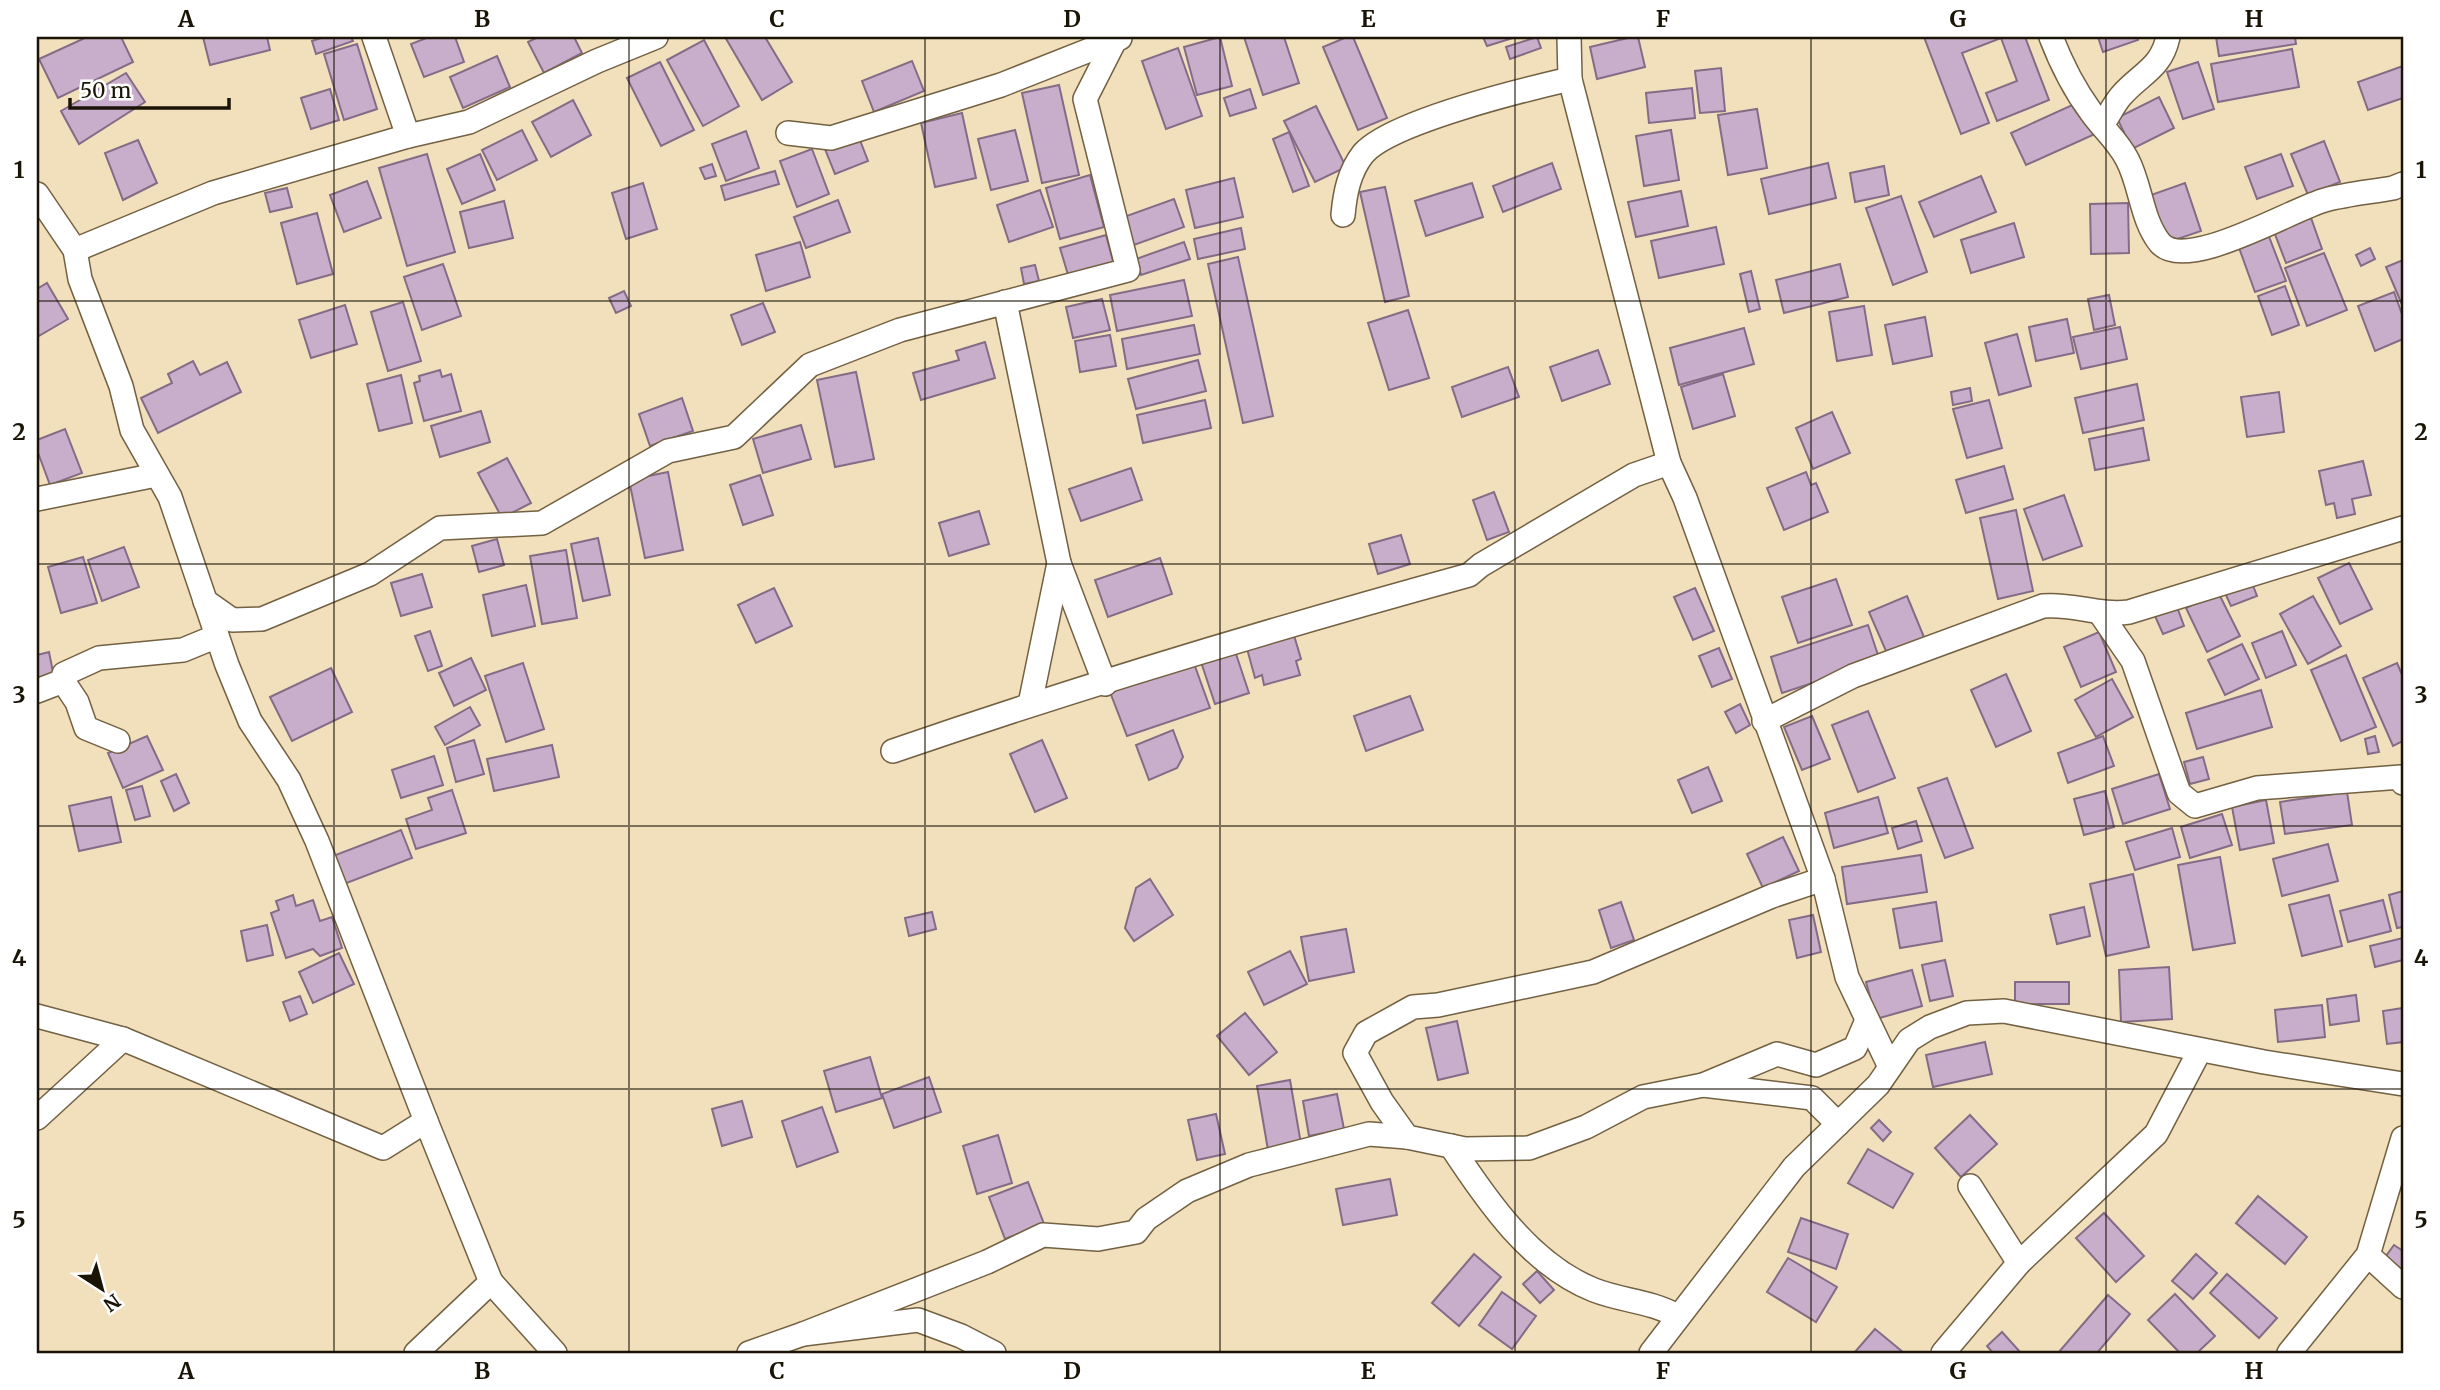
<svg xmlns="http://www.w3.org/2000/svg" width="2440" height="1390" font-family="Merriweather,serif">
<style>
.building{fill:#c9aecc;stroke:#846c87;stroke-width:2}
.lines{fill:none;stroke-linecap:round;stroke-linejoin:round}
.street-casing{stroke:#726142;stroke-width:26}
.street{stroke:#fff;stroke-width:23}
.grid{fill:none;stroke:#1a1407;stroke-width:2;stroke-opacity:0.55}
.neatline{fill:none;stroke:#1a1407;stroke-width:2.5}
.grid-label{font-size:23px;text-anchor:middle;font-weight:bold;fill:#1a1407}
</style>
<rect width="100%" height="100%" fill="#f2dfbc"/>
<g class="building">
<path d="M87,37H121L133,62L58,98L39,59Z"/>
<path d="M203,37H267L270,50L210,65Z"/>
<path d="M324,37H351L353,41L316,54L312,41Z"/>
<path d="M429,37H455L464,62L424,77L411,44Z"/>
<path d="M538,37H574L582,53L544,73L528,42Z"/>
<path d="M725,37H765L792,82L762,100Z"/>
<path d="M1220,37L1232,86L1197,95L1184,47Z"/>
<path d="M1244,37H1284L1299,83L1263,95Z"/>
<path d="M1347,37H1353L1387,118L1358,130L1323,47Z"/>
<path d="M1483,37H1516L1487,46Z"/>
<path d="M1537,37L1541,48L1510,59L1506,47Z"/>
<path d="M1632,37H1638L1645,67L1597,79L1590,47Z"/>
<path d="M1924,37H2025L2049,100L1997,121L1986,93L2017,81L2001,38L1962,53L1989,123L1961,134Z"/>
<path d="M2098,37H2137L2138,40L2103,52Z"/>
<path d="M2216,37H2295L2296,44L2219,56Z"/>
<path d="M704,40L739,106L703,126L667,60Z"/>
<path d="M357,44L377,109L344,120L324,54Z"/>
<path d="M1178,48L1202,116L1166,129L1142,61Z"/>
<path d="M2292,49L2299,87L2218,102L2211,64Z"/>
<path d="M497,56L510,87L463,108L450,77Z"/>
<path d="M912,61L924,91L874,112L862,81Z"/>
<path d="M660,62L694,130L661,146L627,78Z"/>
<path d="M2198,62L2214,109L2183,119L2167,72Z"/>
<path d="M2403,66V98L2368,110L2358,82Z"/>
<path d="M1721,68L1725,111L1700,113L1695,71Z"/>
<path d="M126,73L145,102L79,144L61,111Z"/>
<path d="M1059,85L1079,175L1042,183L1022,93Z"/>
<path d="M1692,88L1695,118L1649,123L1646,93Z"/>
<path d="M330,89L339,120L311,129L301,98Z"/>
<path d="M1250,89L1256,108L1230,116L1224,98Z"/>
<path d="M2159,97L2174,128L2132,149L2117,118Z"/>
<path d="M573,100L591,135L551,157L532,122Z"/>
<path d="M2081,101L2095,134L2026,165L2011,133Z"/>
<path d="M1316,106L1346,167L1315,182L1284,121Z"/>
<path d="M1757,109L1767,168L1728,175L1718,115Z"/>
<path d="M962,113L976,178L935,187L921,123Z"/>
<path d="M522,130L537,160L497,180L482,150Z"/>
<path d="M1015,130L1028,181L991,190L978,139Z"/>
<path d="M1671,130L1679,180L1644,186L1636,136Z"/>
<path d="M746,131L759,168L726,181L712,144Z"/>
<path d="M1289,132L1309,186L1293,192L1273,139Z"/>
<path d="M858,135L868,161L835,174L825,149Z"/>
<path d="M138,140L157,183L123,200L105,153Z"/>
<path d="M2324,141L2340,182L2308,195L2291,154Z"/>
<path d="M812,149L829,194L797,207L780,161Z"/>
<path d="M427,154L455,252L407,266L379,168Z"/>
<path d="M480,154L495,190L462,204L447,169Z"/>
<path d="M2281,154L2293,186L2257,199L2245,167Z"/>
<path d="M1552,163L1561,189L1503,212L1493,186Z"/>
<path d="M1828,163L1836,198L1769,214L1761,179Z"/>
<path d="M712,164L716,176L705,179L700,168Z"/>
<path d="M1884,166L1889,195L1855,202L1850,173Z"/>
<path d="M775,171L779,184L725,200L721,186Z"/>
<path d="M1090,175L1104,227L1060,239L1046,188Z"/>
<path d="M1981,176L1996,212L1934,237L1919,202Z"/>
<path d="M1234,178L1243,217L1195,228L1186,190Z"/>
<path d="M367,181L381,218L344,232L330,195Z"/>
<path d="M643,183L657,229L626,239L612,193Z"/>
<path d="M1472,183L1483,217L1426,236L1415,201Z"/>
<path d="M2185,183L2201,231L2166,243L2151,195Z"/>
<path d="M1385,187L1409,296L1385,302L1360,192Z"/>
<path d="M287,188L292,207L270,212L265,193Z"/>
<path d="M1040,190L1053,227L1009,242L997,205Z"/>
<path d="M1681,191L1688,226L1636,237L1628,202Z"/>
<path d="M1901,196L1927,272L1893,285L1866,208Z"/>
<path d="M1174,199L1184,227L1131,246L1121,218Z"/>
<path d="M838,200L850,232L806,248L794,217Z"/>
<path d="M504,201L513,238L469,248L460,212Z"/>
<path d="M2128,203L2129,253L2091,254L2090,204Z"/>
<path d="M317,213L333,274L297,284L281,223Z"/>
<path d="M2310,215L2322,249L2286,263L2273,229Z"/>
<path d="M2014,223L2024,257L1971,273L1961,240Z"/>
<path d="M1716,227L1724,264L1659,278L1651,241Z"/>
<path d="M1241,228L1245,249L1198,259L1194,239Z"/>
<path d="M2268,234L2286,281L2255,292L2238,245Z"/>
<path d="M1106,235L1114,265L1069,278L1060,248Z"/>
<path d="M800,242L810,277L766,291L756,255Z"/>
<path d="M1184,242L1190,259L1141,275L1136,259Z"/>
<path d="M2370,248L2375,259L2361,266L2356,255Z"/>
<path d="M2324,253L2347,310L2307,326L2285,268Z"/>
<path d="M1238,257L1273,416L1243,423L1208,264Z"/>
<path d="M2403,260V307L2386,267Z"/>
<path d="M443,264L461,316L422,330L404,277Z"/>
<path d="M1840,264L1848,297L1784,313L1776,280Z"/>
<path d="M1035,265L1039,281L1024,284L1021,268Z"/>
<path d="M1751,271L1760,309L1749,312L1740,274Z"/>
<path d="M1184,280L1192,316L1117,331L1110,295Z"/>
<path d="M47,283L68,319L37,337V289Z"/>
<path d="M2285,286L2299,325L2272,335L2258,296Z"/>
<path d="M624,291L631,306L616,313L609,298Z"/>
<path d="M2394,292L2403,317V339L2375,351L2358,306Z"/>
<path d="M2109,295L2115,325L2094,330L2088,299Z"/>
<path d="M1102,299L1110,330L1073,338L1066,307Z"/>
<path d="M403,302L421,361L388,371L371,312Z"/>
<path d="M763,303L775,332L742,345L731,315Z"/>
<path d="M345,305L357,344L311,358L299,320Z"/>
<path d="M1864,306L1872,355L1837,361L1829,312Z"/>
<path d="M1408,310L1429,378L1389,390L1368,323Z"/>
<path d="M1925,317L1932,356L1893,364L1885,325Z"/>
<path d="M2067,319L2074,353L2036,361L2029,327Z"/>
<path d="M1194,325L1200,354L1127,369L1122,339Z"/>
<path d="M2120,327L2127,359L2081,369L2073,337Z"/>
<path d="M1744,328L1754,364L1679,385L1670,348Z"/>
<path d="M2017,334L2031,386L1999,395L1985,343Z"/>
<path d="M1110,335L1116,366L1080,372L1075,341Z"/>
<path d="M985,342L995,378L921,400L913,373L959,360L956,351Z"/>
<path d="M1598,350L1610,384L1562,401L1550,367Z"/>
<path d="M1198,360L1206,391L1136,409L1128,379Z"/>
<path d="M193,361L200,375L227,362L241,392L158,433L141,398L172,383L168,374Z"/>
<path d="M1508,367L1519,397L1462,417L1452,387Z"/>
<path d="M440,370L442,377L451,374L461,411L424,421L414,383L420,381L419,376Z"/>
<path d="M856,372L874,459L835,467L817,380Z"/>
<path d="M1723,374L1735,416L1693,429L1681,387Z"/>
<path d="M401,375L412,423L379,431L367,384Z"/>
<path d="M2137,384L2144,420L2083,433L2075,398Z"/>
<path d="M1970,388L1972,401L1953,405L1951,392Z"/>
<path d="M2279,392L2284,432L2247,437L2241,397Z"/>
<path d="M682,398L693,431L650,446L639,414Z"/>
<path d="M1205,400L1211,428L1143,443L1137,415Z"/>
<path d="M1989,400L2002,448L1967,458L1953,409Z"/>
<path d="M481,411L490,442L440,457L431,426Z"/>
<path d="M1832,412L1850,453L1813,469L1796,428Z"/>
<path d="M801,425L811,459L763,473L753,439Z"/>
<path d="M2143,428L2149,460L2095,470L2089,439Z"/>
<path d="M65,429L82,473L50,485L37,450V440Z"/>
<path d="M507,458L531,503L502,518L478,473Z"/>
<path d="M2363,461L2371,495L2352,499L2355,514L2337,518L2334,503L2326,505L2319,471Z"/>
<path d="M2004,466L2013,499L1966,513L1956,480Z"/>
<path d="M1131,468L1142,500L1081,521L1069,489Z"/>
<path d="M668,472L683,550L645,558L629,480Z"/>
<path d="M1806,472L1811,485L1816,483L1828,512L1784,530L1767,488Z"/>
<path d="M760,475L773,515L743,525L730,485Z"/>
<path d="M1494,492L1509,532L1487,540L1473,500Z"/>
<path d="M2064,495L2082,546L2043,560L2024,509Z"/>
<path d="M2016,510L2033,591L1998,599L1980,518Z"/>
<path d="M979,511L989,544L949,556L939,523Z"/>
<path d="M1401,535L1410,564L1378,574L1369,544Z"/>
<path d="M598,538L610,595L583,601L571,544Z"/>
<path d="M497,539L504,565L479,572L472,546Z"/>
<path d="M124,547L139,587L102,601L88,560Z"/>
<path d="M566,550L577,618L542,624L530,556Z"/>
<path d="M83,557L97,603L61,613L48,567Z"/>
<path d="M1160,558L1172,594L1108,617L1095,580Z"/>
<path d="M2349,563L2372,609L2340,624L2318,578Z"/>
<path d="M422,574L432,607L401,616L391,583Z"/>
<path d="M1836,579L1852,625L1798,643L1782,597Z"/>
<path d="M2252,583L2257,596L2231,606L2225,593Z"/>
<path d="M526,585L535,626L492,636L483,595Z"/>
<path d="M774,588L792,626L756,643L738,605Z"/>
<path d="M1695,588L1714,631L1693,640L1674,597Z"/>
<path d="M2218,592L2240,636L2207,652L2186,608Z"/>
<path d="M1907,596L1926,642L1889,658L1869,612Z"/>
<path d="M2313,596L2341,646L2308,664L2280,614Z"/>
<path d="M2177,607L2184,626L2163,634L2155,616Z"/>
<path d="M1868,625L1880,661L1782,693L1771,657Z"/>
<path d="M430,631L442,666L428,671L415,636Z"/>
<path d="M2282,631L2296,665L2266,678L2252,643Z"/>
<path d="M1293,632L1301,659L1296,661L1300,675L1264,685L1262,675L1255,678L1246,645Z"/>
<path d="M2099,632L2116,672L2081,687L2064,647Z"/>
<path d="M2242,644L2259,679L2225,695L2208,660Z"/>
<path d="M1719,648L1732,679L1712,687L1699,656Z"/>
<path d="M1235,651L1249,693L1215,704L1201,662Z"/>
<path d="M49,652L55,682L37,685V655Z"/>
<path d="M2346,655L2376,727L2341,741L2311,670Z"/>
<path d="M471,658L486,690L454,706L439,673Z"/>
<path d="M1192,658L1210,708L1127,736L1110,692Z"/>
<path d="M523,663L544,729L506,742L485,676Z"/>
<path d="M2397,663L2403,677V741L2393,746L2363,678Z"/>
<path d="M331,668L352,712L292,741L270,697Z"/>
<path d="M2006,674L2031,731L1996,747L1971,690Z"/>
<path d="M2112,679L2133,717L2096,737L2075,700Z"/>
<path d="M2261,690L2272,727L2197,749L2186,713Z"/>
<path d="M1410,696L1423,730L1366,751L1354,716Z"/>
<path d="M1740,704L1750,725L1736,733L1725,712Z"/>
<path d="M470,707L480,725L445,745L435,727Z"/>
<path d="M1868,711L1895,778L1858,792L1832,725Z"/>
<path d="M1812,716L1830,759L1802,770L1784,727Z"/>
<path d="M1173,730L1183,757L1177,768L1149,780L1136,745Z"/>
<path d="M147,736L163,770L123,788L108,753Z"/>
<path d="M2103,736L2114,766L2068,783L2058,753Z"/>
<path d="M2375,736L2379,752L2368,754L2365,739Z"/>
<path d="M474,740L484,774L456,782L447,748Z"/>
<path d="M1042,740L1067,798L1035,812L1010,754Z"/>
<path d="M552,745L559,777L494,791L487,759Z"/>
<path d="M434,756L443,785L401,798L392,770Z"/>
<path d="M2203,757L2209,779L2190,784L2184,762Z"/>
<path d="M1708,767L1722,801L1692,813L1678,780Z"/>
<path d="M176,774L189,803L174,811L161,781Z"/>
<path d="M2159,774L2170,809L2123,824L2112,789Z"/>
<path d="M1947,778L1973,848L1945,858L1918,788Z"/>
<path d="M142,786L150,816L135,820L126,790Z"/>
<path d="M452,790L466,833L416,849L406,819L432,810L428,798Z"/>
<path d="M2105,791L2114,827L2084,835L2074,799Z"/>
<path d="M2347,792L2352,825L2285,834L2280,802Z"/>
<path d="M111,797L121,842L79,851L69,806Z"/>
<path d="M1878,797L1888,833L1834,848L1825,813Z"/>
<path d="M2266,800L2274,843L2240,850L2232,807Z"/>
<path d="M2222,814L2232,845L2190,858L2181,827Z"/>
<path d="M1916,821L1922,841L1898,849L1892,828Z"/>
<path d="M2172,828L2180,857L2135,870L2126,842Z"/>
<path d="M401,830L412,858L344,884L333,856Z"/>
<path d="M1783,837L1799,871L1763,888L1747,854Z"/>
<path d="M2328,844L2338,881L2282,896L2273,859Z"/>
<path d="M1921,855L1927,892L1847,904L1842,867Z"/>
<path d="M2220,857L2235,943L2193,950L2178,865Z"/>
<path d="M2133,874L2149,947L2106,956L2090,884Z"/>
<path d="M1150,879L1173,915L1134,941L1125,928L1136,888Z"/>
<path d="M2403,891V927L2397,928L2389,895Z"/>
<path d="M293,895L296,906L313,900L320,921L332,917L342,948L320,956L313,949L286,958L271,913L279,910L276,901Z"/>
<path d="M2329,895L2342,946L2302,956L2289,905Z"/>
<path d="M2383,900L2391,931L2348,942L2340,911Z"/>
<path d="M1621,902L1634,940L1611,948L1599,910Z"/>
<path d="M1936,902L1942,941L1900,948L1893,909Z"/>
<path d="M2084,907L2090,936L2057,944L2050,915Z"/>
<path d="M932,912L936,929L909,936L905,918Z"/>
<path d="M1813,915L1821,952L1797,958L1789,920Z"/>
<path d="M267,925L273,955L247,961L241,931Z"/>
<path d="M1346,929L1354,972L1309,981L1301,937Z"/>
<path d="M2403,938V960L2375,967L2370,946Z"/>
<path d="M1290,951L1307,984L1264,1005L1248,972Z"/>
<path d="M339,953L354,984L313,1003L299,972Z"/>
<path d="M1945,960L1953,996L1930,1001L1922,965Z"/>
<path d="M2169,967L2172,1019L2121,1022L2119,970Z"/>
<path d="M1912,970L1922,1006L1876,1019L1866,982Z"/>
<rect x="2015" y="982" width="54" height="22"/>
<path d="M2356,995L2359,1021L2330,1025L2327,999Z"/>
<path d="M300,996L307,1014L290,1021L283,1002Z"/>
<path d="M2322,1005L2325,1037L2278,1042L2275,1010Z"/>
<path d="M2403,1008V1042L2387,1044L2383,1011Z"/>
<path d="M1245,1013L1277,1052L1249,1075L1217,1036Z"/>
<path d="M1457,1021L1468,1073L1438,1080L1426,1028Z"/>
<path d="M1985,1042L1992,1074L1933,1087L1926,1055Z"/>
<path d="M870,1057L882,1098L836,1112L824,1071Z"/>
<path d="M929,1077L941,1112L894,1128L882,1094Z"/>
<path d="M1290,1080L1301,1144L1268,1150L1257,1086Z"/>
<path d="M1337,1094L1344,1129L1309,1136L1303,1101Z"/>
<path d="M742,1101L752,1137L722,1146L712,1109Z"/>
<path d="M822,1107L838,1152L797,1167L782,1121Z"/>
<path d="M1216,1114L1225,1154L1197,1160L1188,1120Z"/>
<path d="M1970,1115L1997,1144L1961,1177L1935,1148Z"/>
<path d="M1879,1120L1891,1132L1883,1141L1871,1128Z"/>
<path d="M998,1135L1012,1183L977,1194L963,1146Z"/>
<path d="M1868,1149L1913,1174L1893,1208L1848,1183Z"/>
<path d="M1390,1179L1397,1215L1343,1225L1336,1189Z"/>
<path d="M1028,1182L1044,1224L1005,1239L989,1197Z"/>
<path d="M2258,1196L2307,1237L2285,1264L2236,1223Z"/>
<path d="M2104,1213L2144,1256L2116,1282L2076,1238Z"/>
<path d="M1801,1218L1848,1234L1836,1269L1788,1252Z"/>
<path d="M2394,1245L2403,1251V1275L2383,1260Z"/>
<path d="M1474,1254L1501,1277L1459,1326L1432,1303Z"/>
<path d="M2196,1254L2217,1273L2193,1299L2172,1281Z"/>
<path d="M1788,1258L1837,1287L1816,1322L1767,1292Z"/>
<path d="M1537,1271L1554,1290L1540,1303L1523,1284Z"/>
<path d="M2227,1274L2277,1318L2259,1338L2210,1293Z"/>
<path d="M1502,1292L1536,1316L1512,1349L1479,1325Z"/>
<path d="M2175,1294L2215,1336L2197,1353H2180L2148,1320Z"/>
<path d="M2108,1295L2130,1314L2097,1353H2058Z"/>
<path d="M1875,1329L1904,1353H1854Z"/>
<path d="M2002,1332L2021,1353H1993L1987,1346Z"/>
</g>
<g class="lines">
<defs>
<g id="street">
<path d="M374,37L408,136"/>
<path d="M1569,37L1570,79L1669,463L1685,498L1823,879L1847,977L1890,1067"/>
<path d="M2051,37C2061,63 2074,89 2091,112C2103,129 2117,140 2127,159C2141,185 2141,219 2160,243C2186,273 2292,209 2325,200C2347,194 2371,192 2393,188L2403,184"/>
<path d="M2103,124C2109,115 2114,104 2121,96C2141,73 2161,69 2168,37"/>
<path d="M788,133L831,138L1001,85L1120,38"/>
<path d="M37,194L75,250L80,279L121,386L132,430L170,497L227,665L250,721L289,780L317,841L426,1121L383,1148L123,1039"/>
<path d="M1343,215C1345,193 1349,172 1363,154C1390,122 1527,89 1570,79"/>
<path d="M75,250L213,193L408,136L469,122L597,61L656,37"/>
<path d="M1005,302L1059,563L1105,684"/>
<path d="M37,499L156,475"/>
<path d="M205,601L232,620L262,619L370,574L440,528L542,523L668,451L734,437L810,365L900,330L1128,270L1085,99L1115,40"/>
<path d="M2100,613L2133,661L2179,793L2195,806L2257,788L2401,777L2403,783"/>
<path d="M63,681L77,702L86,728L118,741"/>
<path d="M37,691L63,681L64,674L99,658L183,650L217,636"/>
<path d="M1030,704L1059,563"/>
<path d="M1764,721L1853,676L2043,606C2072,603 2099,616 2129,612L2403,528"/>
<path d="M893,751C1082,686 1276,628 1469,575L1481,565L1634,475L1669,463"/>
<path d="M1823,879L1772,896L1593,972L1438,1005L1413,1007L1366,1033L1355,1053L1382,1102L1407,1137L1465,1149L1529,1148L1586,1127L1643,1097L1703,1085L1777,1054L1816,1065L1855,1048L1867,1020"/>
<path d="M37,1016L123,1039L37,1118"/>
<path d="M1703,1085L1812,1098L1838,1124"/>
<path d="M1451,1146C1487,1201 1531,1265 1594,1290C1622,1301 1651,1301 1677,1316"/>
<path d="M1970,1186L2019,1263"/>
<path d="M2368,1255L2403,1287"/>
<path d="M491,1282L555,1353"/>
<path d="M416,1353L491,1282L426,1121"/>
<path d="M749,1353L803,1334"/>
<path d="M994,1353L961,1336L918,1320L803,1334L987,1262L1043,1235L1098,1239L1136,1232L1146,1219L1187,1191L1249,1165L1369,1134L1407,1137"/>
<path d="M1651,1353L1794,1167L1878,1085L1909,1040L1930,1027L1967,1013L2004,1011L2264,1062L2403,1084"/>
<path d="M1943,1353L2019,1263L2156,1134L2200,1050"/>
<path d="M2289,1353L2368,1255L2403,1138"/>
</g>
</defs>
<use href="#street" class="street-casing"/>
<use href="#street" class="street"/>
</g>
<path class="grid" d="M334,37V1353M629,37V1353M925,37V1353M1220,37V1353M1515,37V1353M1811,37V1353M2106,37V1353M37,301H2403M37,564H2403M37,826H2403M37,1089H2403"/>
<rect width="2440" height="1390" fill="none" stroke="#ffffff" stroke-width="77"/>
<g transform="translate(102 1289) rotate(144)" stroke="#ffffff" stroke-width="5" paint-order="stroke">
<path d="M0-5L12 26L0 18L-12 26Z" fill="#1a1407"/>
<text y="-10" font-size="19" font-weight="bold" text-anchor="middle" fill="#1a1407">N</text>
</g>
<path d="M70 98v10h159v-10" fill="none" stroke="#1a1407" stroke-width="3.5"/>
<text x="80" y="98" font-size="21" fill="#1a1407" stroke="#ffffff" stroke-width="5" paint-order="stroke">50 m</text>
<rect x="38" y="38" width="2364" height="1314" class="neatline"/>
<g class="grid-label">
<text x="186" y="27">A</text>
<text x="482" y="27">B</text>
<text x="777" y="27">C</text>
<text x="1072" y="27">D</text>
<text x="1368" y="27">E</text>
<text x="1663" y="27">F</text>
<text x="1958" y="27">G</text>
<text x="2254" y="27">H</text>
<text x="19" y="178">1</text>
<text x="2421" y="178">1</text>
<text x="19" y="440">2</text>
<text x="2421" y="440">2</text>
<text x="19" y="703">3</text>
<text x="2421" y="703">3</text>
<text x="19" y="966">4</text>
<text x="2421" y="966">4</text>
<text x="19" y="1228">5</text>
<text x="2421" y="1228">5</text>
<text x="186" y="1379">A</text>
<text x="482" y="1379">B</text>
<text x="777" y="1379">C</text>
<text x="1072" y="1379">D</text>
<text x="1368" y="1379">E</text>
<text x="1663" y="1379">F</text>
<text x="1958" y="1379">G</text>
<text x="2254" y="1379">H</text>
</g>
</svg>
